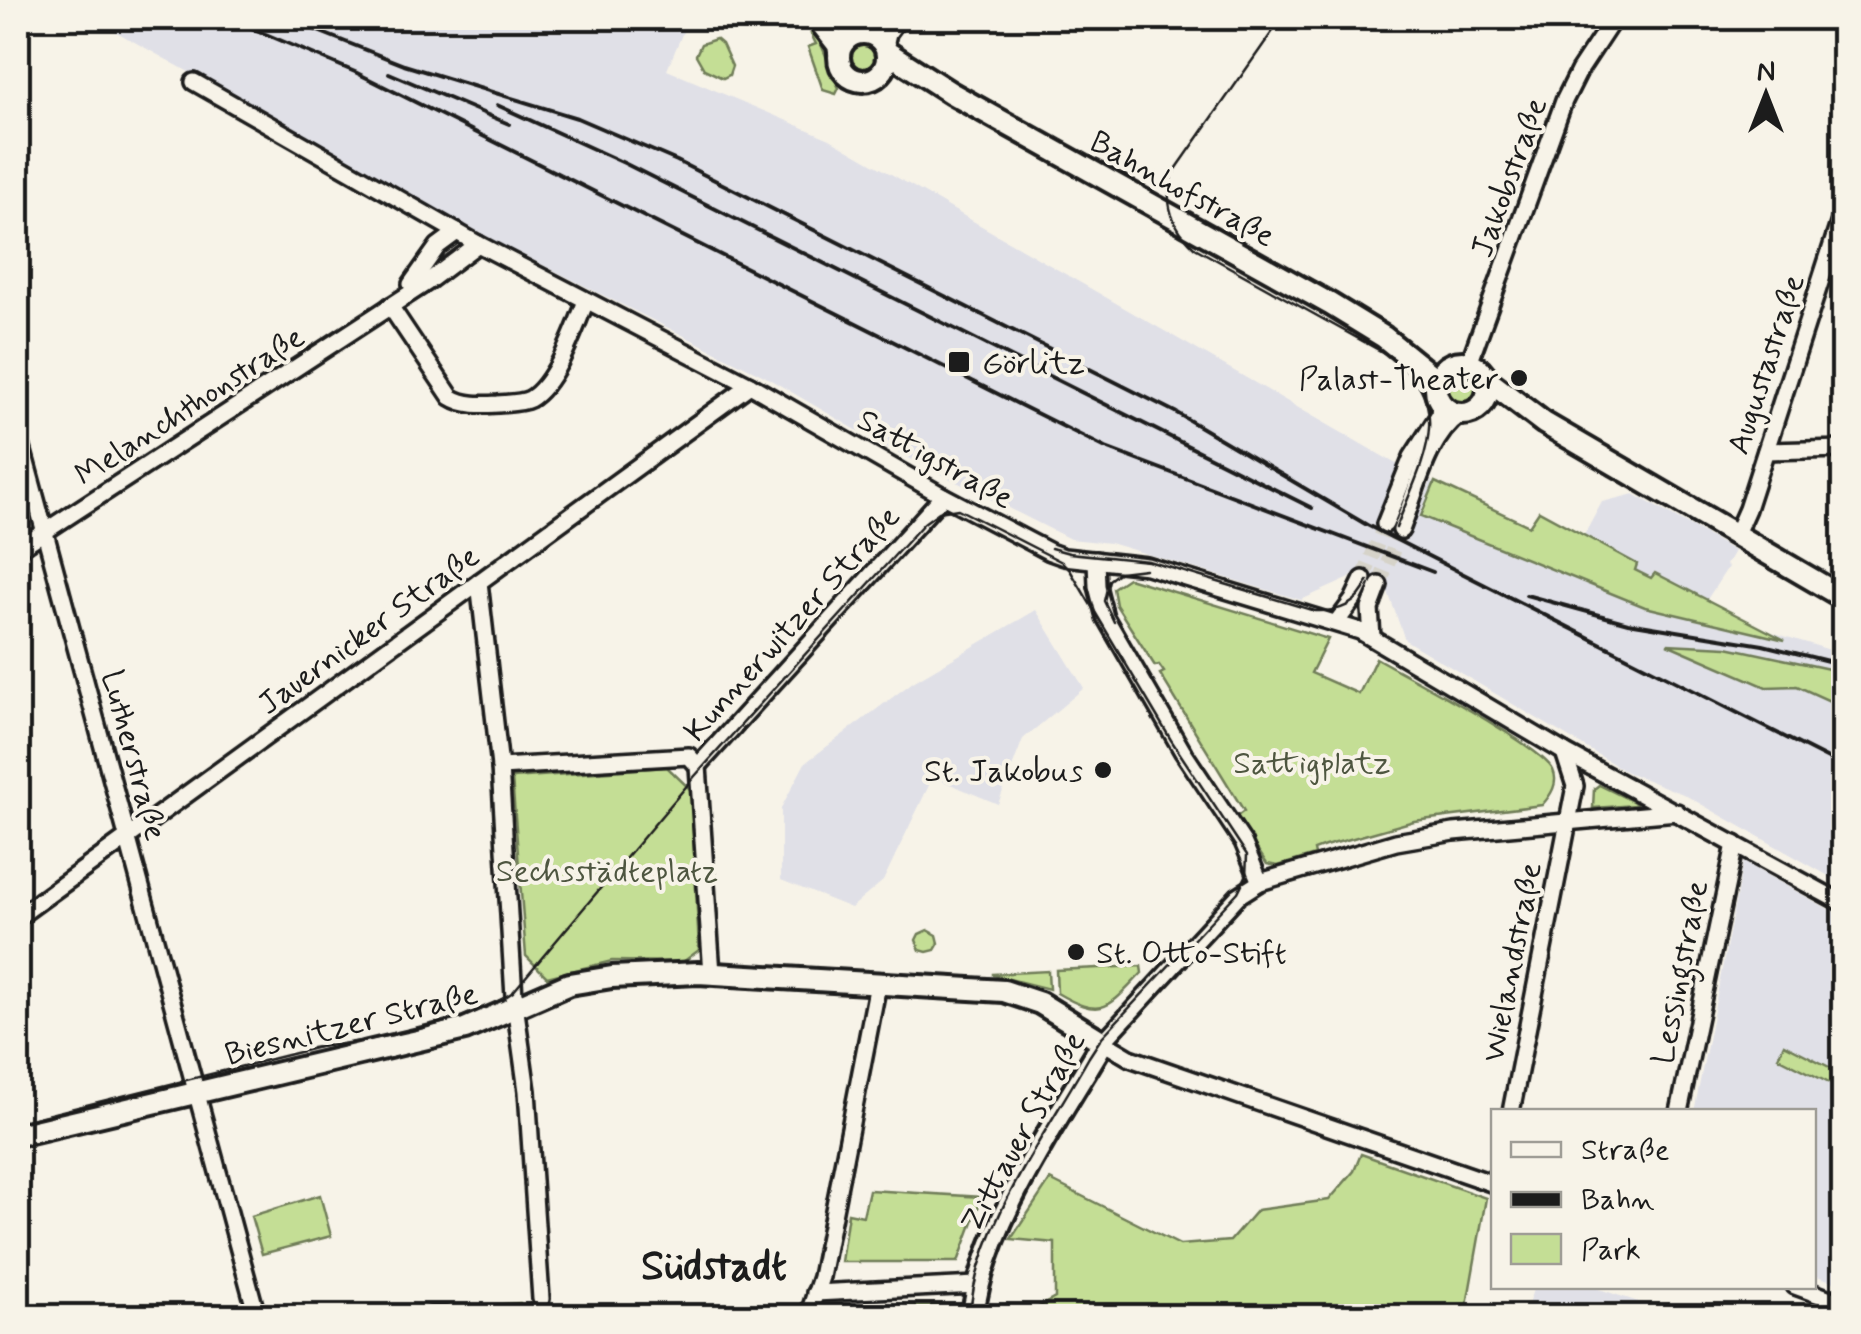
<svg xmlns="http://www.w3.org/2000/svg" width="1861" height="1334" font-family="Mynerve,sans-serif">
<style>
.built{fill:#e0e0e7}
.green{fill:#c4de95;stroke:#707d58;stroke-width:2.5}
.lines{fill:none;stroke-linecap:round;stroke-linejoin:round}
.minor-tunnel{stroke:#d6d3c9;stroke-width:15;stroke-dasharray:15 8;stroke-linecap:butt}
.minor-casing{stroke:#1c1c1c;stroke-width:22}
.major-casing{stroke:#1c1c1c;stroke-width:28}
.minor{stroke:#f7f3e8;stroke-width:15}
.major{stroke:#f7f3e8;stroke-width:20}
.tram{stroke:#1c1c1c;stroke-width:2.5}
.rail{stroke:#1c1c1c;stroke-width:4}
.poi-dot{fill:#1c1c1c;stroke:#f7f3e8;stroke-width:4}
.labels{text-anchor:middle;stroke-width:8;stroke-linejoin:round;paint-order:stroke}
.street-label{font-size:32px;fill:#1c1c1c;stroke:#f7f3e8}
.poi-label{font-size:32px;fill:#1c1c1c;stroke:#f7f3e8;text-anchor:start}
.park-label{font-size:32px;fill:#4e5640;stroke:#f7f3e8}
.district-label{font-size:42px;font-weight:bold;fill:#1c1c1c;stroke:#f7f3e8}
</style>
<rect width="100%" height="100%" fill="#f7f3e8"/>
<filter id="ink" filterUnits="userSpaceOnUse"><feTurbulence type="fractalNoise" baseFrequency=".01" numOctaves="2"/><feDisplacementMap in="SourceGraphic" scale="20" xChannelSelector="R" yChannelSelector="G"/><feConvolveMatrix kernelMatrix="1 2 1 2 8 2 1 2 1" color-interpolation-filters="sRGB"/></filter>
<g filter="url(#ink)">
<g class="built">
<path d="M91,18H684L688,20L667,70L830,139L1398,465L1375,520L1410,534L1431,481L1732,620L1843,654V884L1683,794L1627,772L1405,640L1387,589L1352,575L1350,578L1301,600L1110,543L1070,539L877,442L764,376L497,242Z"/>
<path d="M1634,494L1734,551L1726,565L1728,567L1706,601L1655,573L1652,579L1634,569L1636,564L1584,535L1602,502Z"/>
<path d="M1036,610L1084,688L1023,739L998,804L933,777L883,881L851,908L781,880V808L805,763L913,682Z"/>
<path d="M1743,862L1843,917V1285L1814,1275V1112H1694Z"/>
<path d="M1593,1286V1287L1681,1316H1534L1525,1313L1534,1287Z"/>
</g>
<g class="green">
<path d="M811,34H815C827,51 829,70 839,88L836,94L823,90L808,47L816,44Z"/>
<path d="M716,39L722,44L732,66L729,75L723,78L704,69L696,55L701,44Z"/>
<circle cx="863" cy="57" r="15"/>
<circle cx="1462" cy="389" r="17"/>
<path d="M1435,482L1529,526L1539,511L1637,564L1635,570L1651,578L1655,573L1785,640L1645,607L1421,516Z"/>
<path d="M1128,578L1328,639L1311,673L1359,694L1376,658C1407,676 1541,745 1553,770C1559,783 1551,795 1542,805L1414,821L1325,846L1314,850L1315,855L1278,866L1267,864L1236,817L1244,811L1160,674L1164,672L1159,665L1155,666L1116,605L1113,588Z"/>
<path d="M1667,644L1727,647L1843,672V707L1797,686L1766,687Z"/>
<path d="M667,767L691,790L699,950L683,962L612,961L547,977L526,956L512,778Z"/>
<path d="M1599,785L1634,802L1636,805L1593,808L1594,789Z"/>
<path d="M928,930L937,935L939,943L935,950L927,952L920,950L916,940L919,934Z"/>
<path d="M1141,966L1142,973C1108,1008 1103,1020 1057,993L1056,970Z"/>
<path d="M1048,971L1049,989L993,975V974Z"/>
<path d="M1784,1044L1843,1074V1090L1778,1057Z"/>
<path d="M1361,1154L1486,1198L1465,1316H1022L1055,1298V1243L1011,1239L1050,1180L1180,1245L1230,1241L1257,1210L1329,1200L1354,1171Z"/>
<path d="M869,1190L982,1197L958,1262H841L848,1213L863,1216Z"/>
<path d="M320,1195L331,1236L262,1254L251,1216Z"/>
<path d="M520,1303L531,1316H458L460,1307Z"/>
<path d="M954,1306L953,1316H832V1307Z"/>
</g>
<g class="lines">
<g class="minor-tunnel">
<path d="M1363,579L1385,524"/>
<path d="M1379,585L1401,530"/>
</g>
<defs>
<g id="minor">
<path d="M866,33L882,18"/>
<path d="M885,46L888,33L899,18"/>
<path d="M194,82L478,244L750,385L943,496L1050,552L1064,557L1147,566L1360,631L1564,752L1844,904"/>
<path d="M411,284L438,246L457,232"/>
<path d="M390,306L451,397C465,406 482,405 498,404C508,403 522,403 530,399C556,384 575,328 586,301"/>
<path d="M1469,363L1564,101L1579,71L1614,18"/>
<path d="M18,433L257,1316"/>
<path d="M1766,451L1844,449"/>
<path d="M1385,524L1412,457L1439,415L1440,403"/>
<path d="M1401,530C1416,493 1426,438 1461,414"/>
<path d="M1735,536L1747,509L1844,208"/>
<path d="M18,549L426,283L478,244"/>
<path d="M1096,560L1097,586L1105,617L1183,752L1243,842L1260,882"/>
<path d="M479,582L500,767L514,997L527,1091L541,1299"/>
<path d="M1336,623L1353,600L1363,579"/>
<path d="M1372,637L1370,609L1379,585"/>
<path d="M698,766L943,496"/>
<path d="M698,766L712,974"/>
<path d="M500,767L689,756L698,766"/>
<path d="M18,917L750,385"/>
<path d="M1511,1112L1575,786L1564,752"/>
<path d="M1679,1112L1735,844"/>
<path d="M1494,1184L1130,1058L1103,1042L1238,896L1260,882L1396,842L1454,832L1677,812"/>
<path d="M1795,1286L1844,1304"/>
<path d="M815,1293L977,1285"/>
<path d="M431,1316H445"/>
<path d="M808,1316L821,1277L878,984"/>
</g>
<g id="major">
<path d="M817,18L838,45L839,52"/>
<circle cx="863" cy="57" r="24"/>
<path d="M887,52L951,93L1330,304L1384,337L1437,380"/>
<circle cx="1462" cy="388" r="26"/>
<path d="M1486,379L1544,423L1844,598"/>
<path d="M18,1135L465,1029L569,984L612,977L698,973L1004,991L1040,1003L1103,1042C1057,1121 983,1225 973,1316"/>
</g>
</defs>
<use href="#minor" class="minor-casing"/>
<use href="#major" class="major-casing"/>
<use href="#minor" class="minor"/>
<use href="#major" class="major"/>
<g class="tram">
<path d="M1282,18L1172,175C1163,205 1173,228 1195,248L1393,358C1459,406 1419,468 1396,528"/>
<path d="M1051,548L1069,553L1148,561L1315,611C1340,612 1358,605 1368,581"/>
<path d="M1114,622L1104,601L1109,580L1120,572L1145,569"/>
<path d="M312,1048C369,1041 467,1025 513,992L695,776L924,523L939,512L958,509L1062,562L1070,570L1171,740L1247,855L1246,876L1238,892L1102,1037L1089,1057C1047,1132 975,1230 970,1316"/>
<path d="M18,1122L327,1045"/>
</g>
<g class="rail">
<path d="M228,18L355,72L1106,448L1433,572"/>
<path d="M285,18L404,65L577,118L677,161L1175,412L1367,525L1844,767"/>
<path d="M389,73L509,124"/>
<path d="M497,105L624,163L1312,508"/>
<path d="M1526,595L1628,623L1763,645L1844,665"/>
</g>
</g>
</g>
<g class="poi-dot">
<rect x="947" y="350" width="24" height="24" rx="5"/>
<circle cx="1519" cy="378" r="10"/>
<circle cx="1103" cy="770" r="10"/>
<circle cx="1076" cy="952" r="10"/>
</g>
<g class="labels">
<g class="street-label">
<text transform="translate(1508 177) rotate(-70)" y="11">Jakobstraße</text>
<text transform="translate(1183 188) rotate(29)" y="11">Bahnhofstraße</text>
<text transform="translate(1765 364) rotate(-72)" y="11">Augustastraße</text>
<text transform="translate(189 405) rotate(-33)" y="11">Melanchthonstraße</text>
<text transform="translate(936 458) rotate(29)" y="11">Sattigstraße</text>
<text transform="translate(791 623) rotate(-48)" y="11">Kunnerwitzer Straße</text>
<text transform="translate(368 629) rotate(-36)" y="11">Jauernicker Straße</text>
<text transform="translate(135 755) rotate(75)" y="11">Lutherstraße</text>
<text transform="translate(1511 962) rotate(-79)" y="11">Wielandstraße</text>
<text transform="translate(1679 972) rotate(-79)" y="11">Lessingstraße</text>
<text transform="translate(351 1023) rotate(-14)" y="11">Biesnitzer Straße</text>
<text transform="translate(1022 1131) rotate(-61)" y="11">Zittauer Straße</text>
</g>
<g class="poi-label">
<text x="982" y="373">Görlitz</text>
<text x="1499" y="389" text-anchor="end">Palast-Theater</text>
<text x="1083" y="781" text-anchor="end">St. Jakobus</text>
<text x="1096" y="963">St. Otto-Stift</text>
</g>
<g class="park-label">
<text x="1312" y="773">Sattigplatz</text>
<text x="607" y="881">Sechsstädteplatz</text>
</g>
<g class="district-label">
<text x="714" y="1279">Südstadt</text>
</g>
</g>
<rect width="1861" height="1334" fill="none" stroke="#f7f3e8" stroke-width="60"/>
<rect x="30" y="30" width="1801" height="1274" fill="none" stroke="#1c1c1c" stroke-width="4" filter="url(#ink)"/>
<rect x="1491" y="1109" width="325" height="180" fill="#f7f3e8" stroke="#9f9d96" stroke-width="2.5"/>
<rect x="1511" y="1142" width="50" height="15" fill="#f7f3e8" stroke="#9f9d96" stroke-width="2.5"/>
<text x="1581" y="1159" font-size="30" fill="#1c1c1c">Straße</text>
<rect x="1511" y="1192" width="50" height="15" fill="#1c1c1c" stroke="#9f9d96" stroke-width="2.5"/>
<text x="1581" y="1209" font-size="30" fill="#1c1c1c">Bahn</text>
<rect x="1511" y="1234" width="50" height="30" fill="#c4de95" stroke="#9f9d96" stroke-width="2.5"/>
<text x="1581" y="1259" font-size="30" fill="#1c1c1c">Park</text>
<g transform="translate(1766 95)" stroke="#f7f3e8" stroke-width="8" paint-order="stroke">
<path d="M0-8L18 38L0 25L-18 38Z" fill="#1c1c1c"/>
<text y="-15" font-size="28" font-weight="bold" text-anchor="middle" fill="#1c1c1c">N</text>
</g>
</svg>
